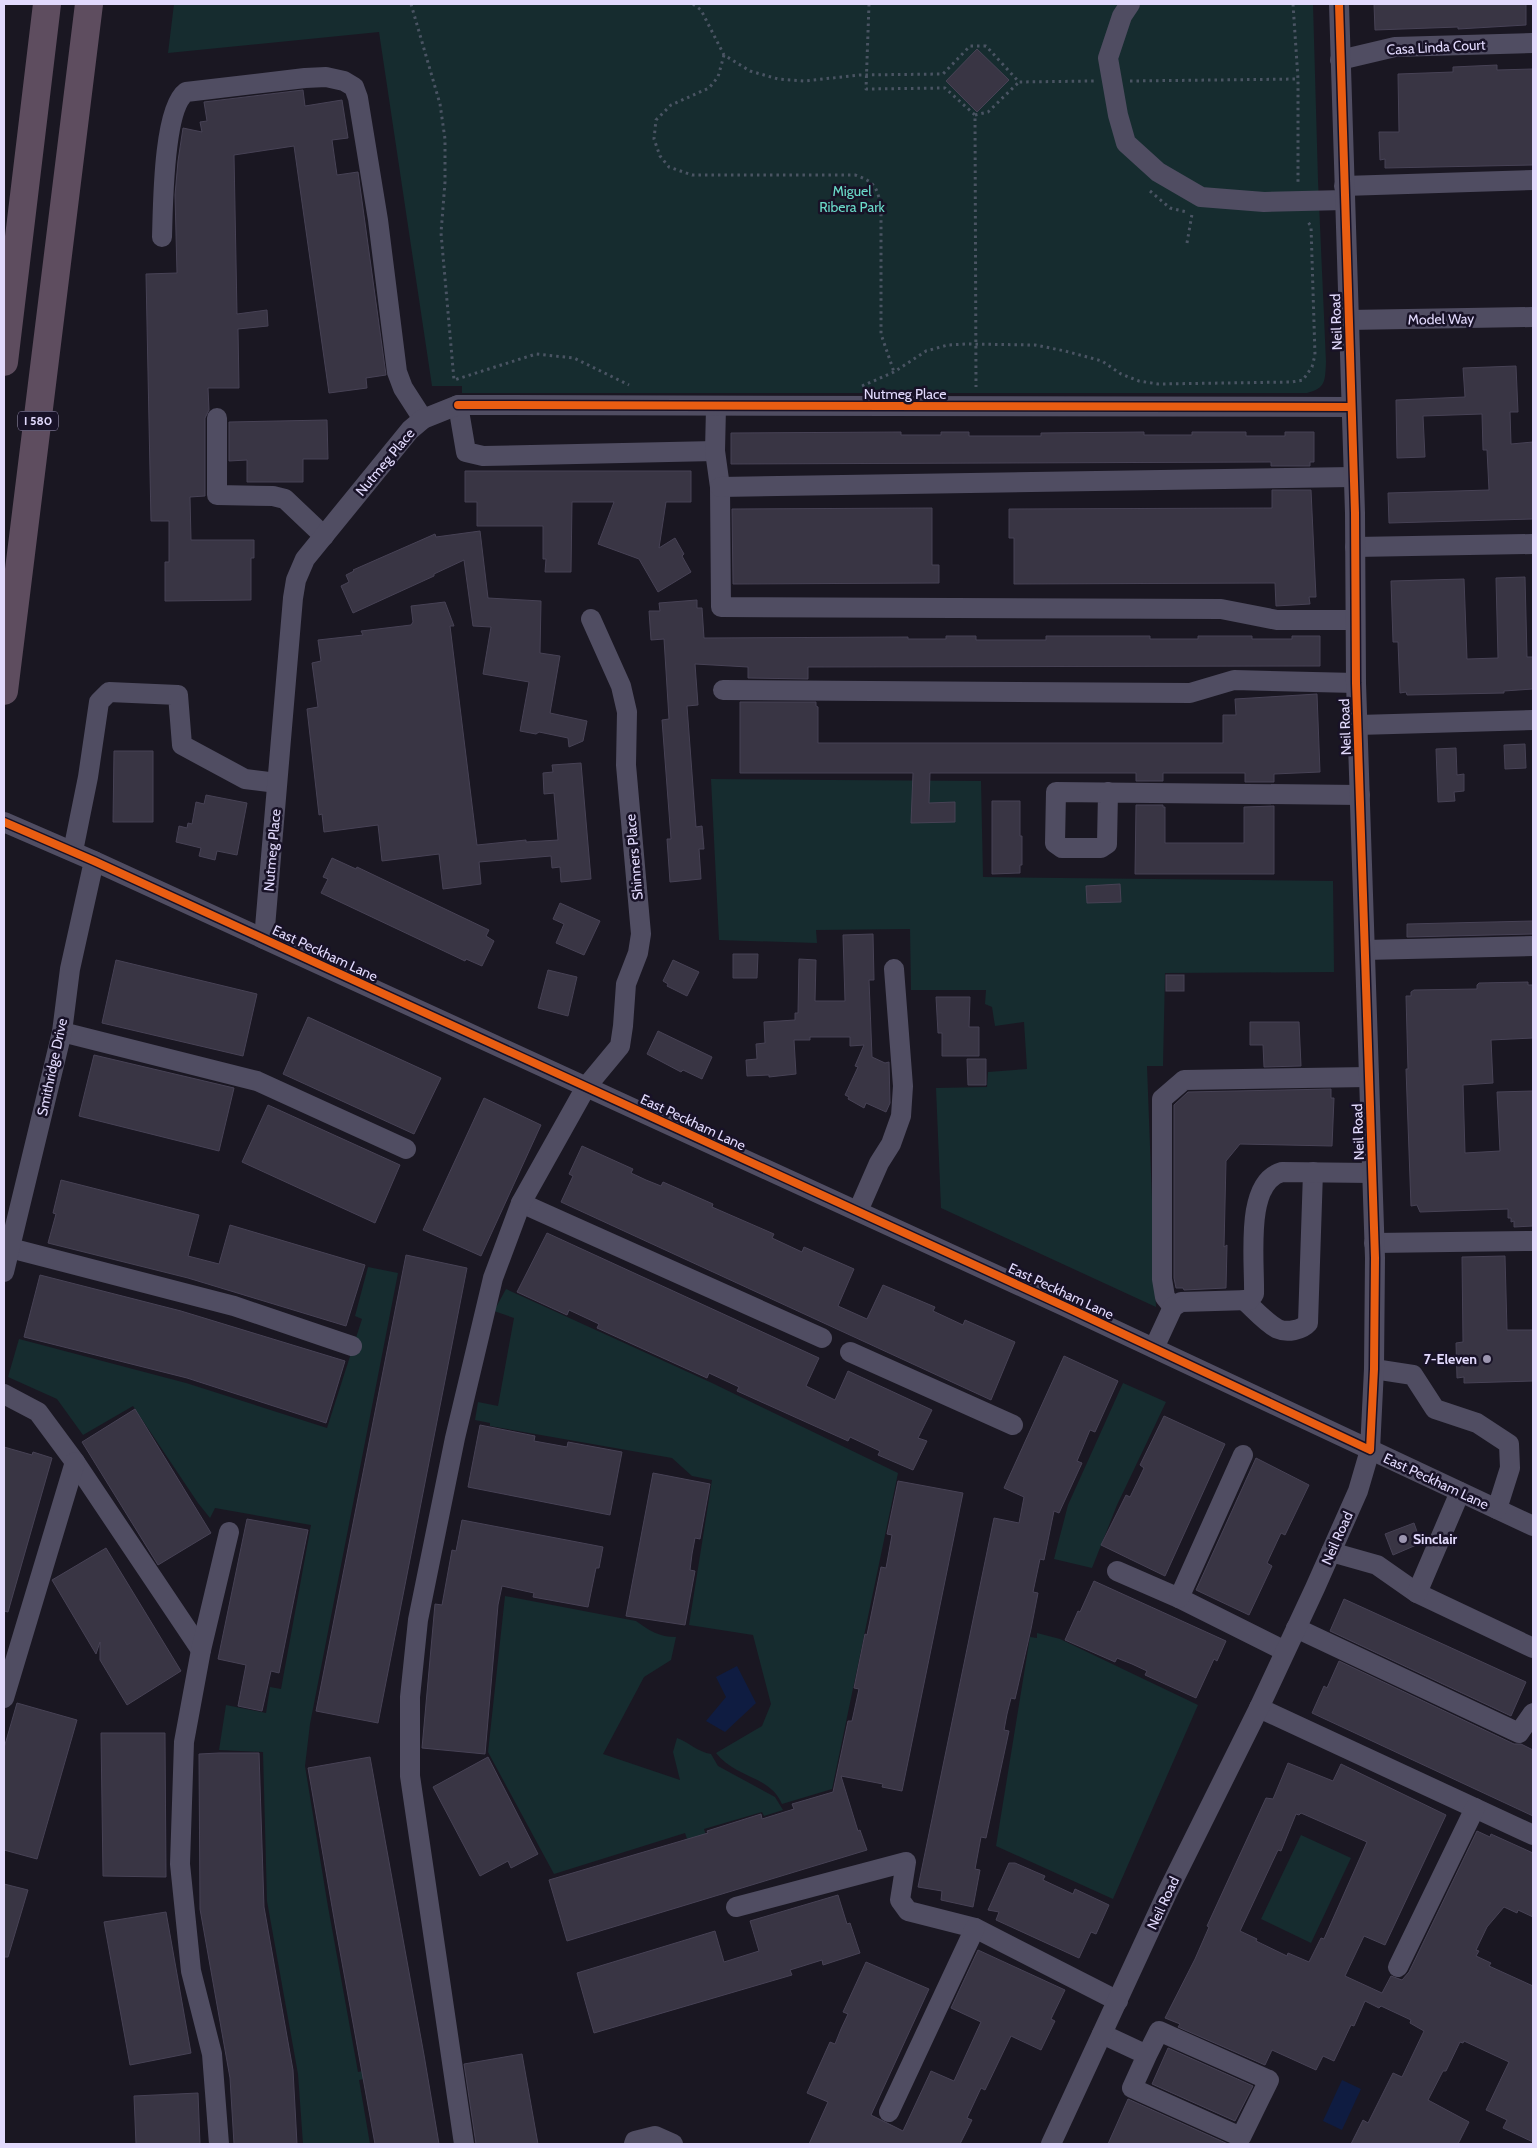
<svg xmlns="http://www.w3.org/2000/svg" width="1537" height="2148" font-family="Cabin,sans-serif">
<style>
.green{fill:#162c2f}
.water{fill:#0f1c41}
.building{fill:#393544;stroke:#474255;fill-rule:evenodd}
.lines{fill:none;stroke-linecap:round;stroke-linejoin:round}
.path{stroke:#4a5463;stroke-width:3;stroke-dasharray:2.5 4;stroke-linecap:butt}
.minor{stroke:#504d62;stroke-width:20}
.highway{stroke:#5e4d5f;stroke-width:28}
.cycleway-casing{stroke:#181227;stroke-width:11}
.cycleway{stroke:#e95d12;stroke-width:8}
.poi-dot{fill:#9c96b0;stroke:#181227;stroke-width:2}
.labels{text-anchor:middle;stroke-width:5;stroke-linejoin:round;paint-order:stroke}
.shield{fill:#181227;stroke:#a59ebd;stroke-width:1}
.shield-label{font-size:12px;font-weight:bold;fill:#e2dafd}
.street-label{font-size:14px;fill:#e2dafd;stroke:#181227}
.park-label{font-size:14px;fill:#6ad9c8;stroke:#181227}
.poi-label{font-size:14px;font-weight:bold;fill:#e2dafd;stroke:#181227;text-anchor:end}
</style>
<rect width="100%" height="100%" fill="#1a1722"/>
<g class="green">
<path d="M174,4H1313L1318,180L1326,362C1325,381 1326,388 1307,393H462V386H432L379,32L168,53Z"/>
<path d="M711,779L981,781L983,877L1333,881L1334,972L1165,973L1163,1066H1147L1156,1307L941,1208L936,1088L987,1087L988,1072L1027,1069L1024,1022L995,1026L992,1007L985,1004L986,990H911L910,929L816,930L817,943L719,940Z"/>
<path d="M368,1267L398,1273L310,1724L305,1766L327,1901L358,2072L405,2063L407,2071L359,2080L370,2144H303L298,2074L267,1901L263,1752L219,1750L226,1705L266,1713L270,1687L281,1689L311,1525L215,1508L210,1518L198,1503L133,1406L83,1435L57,1399L8,1377L19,1339L186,1383L327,1428L362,1319L355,1316Z"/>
<path d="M506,1289L712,1383L898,1473L832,1789L782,1804C769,1775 737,1779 716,1753L762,1726L771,1704L753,1635L689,1625L712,1480L692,1476L672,1458L490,1426V1423L475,1420L478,1402L498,1406L514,1318L494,1311Z"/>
<path d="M1123,1383L1166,1402L1117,1505L1092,1568L1054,1559L1068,1505Z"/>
<path d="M505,1596L636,1621C650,1631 659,1637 676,1637L671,1660L644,1677L603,1754L680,1780L673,1752L677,1738C690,1743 698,1752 711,1754L718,1766L775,1797L783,1810L764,1816L762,1812L704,1829L724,1892L707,1897L685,1833L554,1874L488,1752Z"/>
<path d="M1037,1633L1060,1639L1198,1705L1113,1899L996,1846L1030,1637L1037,1638Z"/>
<path d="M1301,1835L1351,1858L1311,1943L1261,1919Z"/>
</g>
<g class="water">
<path d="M737,1666L756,1703L725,1732L706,1721L726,1697L716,1677Z"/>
<path d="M1342,2080L1361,2089L1342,2130L1323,2121Z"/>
</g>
<g class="building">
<path d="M1374,4H1526V25L1458,29V27L1375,30Z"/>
<path d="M977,49L1009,80L977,112L946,81Z"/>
<path d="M1497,65V70L1533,69V165L1385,168V159L1380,160L1379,132H1399L1398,74L1453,72V67Z"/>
<path d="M303,90L305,106L342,100L348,138L332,140L337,175L358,172L386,375L366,378L367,388L329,393L294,146L234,155L237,314L267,310L268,326L238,329L239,388H208L209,410L205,418V496L190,497L191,540H254V558H251V600L165,601V562H169V521H151L146,274L177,273L175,195L178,161L183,128L202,132L200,122L207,121L204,102Z"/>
<path d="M1516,366L1518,412H1510L1511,444L1533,442V519L1389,523L1388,493L1489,490L1487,450H1483L1482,414L1423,416L1425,457L1397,458L1396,400L1465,397L1463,368Z"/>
<path d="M327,420L328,459H303V482H247V460L229,461V422Z"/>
<path d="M901,432V435H941V432H969V436H1041V433L1144,432V435H1192V432H1246V436H1285V432H1314V462H1310V466H1271V462L731,464V433Z"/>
<path d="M465,471H691V502H666L659,548L675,538L684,554L682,556L691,572L658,592L639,559L598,544L614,502H572L571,572H545L546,559H543V526H477V502H465Z"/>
<path d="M1272,490H1311L1316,597H1309L1310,604L1276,606L1275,583L1014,584V538H1009V509L1272,508Z"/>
<path d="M932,508V565H939V583L733,584L732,509Z"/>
<path d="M480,531L488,598L541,601L540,653L560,656L550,713L587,721L583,741L569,747L568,738L539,732L536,734L520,731L529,682L483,674L491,627L473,626L464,560L434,574V576L353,613L341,586L349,582L346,575L354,571L353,570L435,534L436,537Z"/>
<path d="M1525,577L1527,657H1533V689L1504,691V693L1407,695L1406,692L1400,693L1398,642H1393L1391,581L1464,579L1467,659L1498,658L1496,578Z"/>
<path d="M697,600V608H702L704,638L908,637V639H946V636H976V640H1046V636H1150V639H1198V636H1252V639H1292V636H1320V666L808,667V679L748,678V667L695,664L698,705L687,706L696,827L702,826L704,849H699L701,879L670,882L667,839H671L662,720L669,719L664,639L651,640L649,611H660L659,603Z"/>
<path d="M445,602L454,626H450L477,845L526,840V842L558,840L554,793L544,794L543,773L553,772L552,765L581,763L591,879L561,882L560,867L552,868L551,856L479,862L481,884L443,889L439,854L382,861L378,825L324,832L322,814L319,815L307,709L318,707L312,663L321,661L318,640L363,635L361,631L411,625L413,622L411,606Z"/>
<path d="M1317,694L1320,772L1274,774V782H1245V773H1163V781H1136V773H930L929,803L955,802V822L911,823L913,773H740V702H816V706L818,707V743H1223V715H1236L1235,699Z"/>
<path d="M1525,744L1526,768L1505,769L1504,745Z"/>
<path d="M1456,748L1457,775L1464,774V791L1454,792L1455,801L1438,802L1436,749Z"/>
<path d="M114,751H153V822H113Z"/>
<path d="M206,795L247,803L237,855L217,851L215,860L199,856L201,848L176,842L179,826L187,828L188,823L192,824L196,802L204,804Z"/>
<path d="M992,801H1020V836H1022V865H1020V873L992,874Z"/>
<path d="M1136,805H1163V807H1165V843H1244V807L1274,806V874H1135Z"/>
<path d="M332,858L356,869L357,867L489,930L486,936L494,941L482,966L466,959L465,961L321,893L328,879L323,877Z"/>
<path d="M1120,884L1121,902L1087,903L1086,886Z"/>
<path d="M560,903L600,921L584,955L556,943L564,924L553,919Z"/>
<path d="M1533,921V934L1407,937V924Z"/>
<path d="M873,934L874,980H869L872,1057L885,1063L889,1062L890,1103L886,1112L866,1103L864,1108L848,1099L849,1097L845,1095L858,1067L855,1066L864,1045L850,1046V1037H810V1040H794L796,1074L769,1077V1075L747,1076L746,1060L757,1059L756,1044L765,1043L764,1022L795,1020V1013H798L799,959L816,960L815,1001H845L843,935Z"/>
<path d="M733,954H758L757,978H733Z"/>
<path d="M116,960L257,994L243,1056L102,1023Z"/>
<path d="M673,960L699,972L687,996L667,986L668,984L663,981Z"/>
<path d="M548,970L577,977L568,1016L538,1008Z"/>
<rect x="1166" y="975" width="18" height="16"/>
<path d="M1528,982V985H1533V1038L1491,1040L1493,1083L1463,1085L1465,1153L1500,1151L1497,1092L1533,1091V1226L1514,1227V1221L1511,1222V1218H1508V1209L1420,1212L1417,1205L1411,1206L1406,1069H1408L1406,996H1411V992L1414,990L1477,989V985L1479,983Z"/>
<path d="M936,997H970L969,1027H979V1056H942V1033H938Z"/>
<path d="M308,1017L441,1078L414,1134L283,1074Z"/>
<path d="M1250,1022H1299L1301,1066L1264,1067L1263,1045H1250Z"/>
<path d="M658,1031L712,1057L702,1079L683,1070L681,1072L647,1054Z"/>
<path d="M94,1055L234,1088L219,1151L79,1116Z"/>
<path d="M967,1059H986V1085H968Z"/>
<path d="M1331,1089V1098H1334L1332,1146L1240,1144L1226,1161L1224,1247L1227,1245L1226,1288L1184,1290L1183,1288H1176L1174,1278V1105L1188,1092Z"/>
<path d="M484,1098L541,1125L481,1256L423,1230Z"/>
<path d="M268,1105L400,1165L375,1223L242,1162Z"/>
<path d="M582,1146L633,1169L631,1173L646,1180L661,1186L663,1182L713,1204L712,1207L774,1234L772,1238L802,1252L804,1247L854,1269L838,1306L867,1319L883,1285L935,1307L933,1311L963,1325L965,1320L1015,1342L991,1400L561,1202L573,1176L569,1174Z"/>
<path d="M61,1180L199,1215L188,1256L219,1264L230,1225L365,1265L346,1326L188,1278L48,1243L56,1214L53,1213Z"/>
<path d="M547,1233L819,1358L806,1386L835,1400L848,1371L932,1410L918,1438L927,1441L913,1470L878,1455L880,1451L850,1437L848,1441L737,1391L739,1387L709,1373L707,1378L597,1328L599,1324L569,1310L567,1315L517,1292Z"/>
<path d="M406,1255L467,1268L378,1723L316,1711Z"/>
<path d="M1505,1256L1507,1330H1533V1381L1464,1383V1377L1457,1378L1456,1343L1463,1342L1462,1257Z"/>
<path d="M40,1275L181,1311L345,1361L326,1423L187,1378L24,1337Z"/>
<path d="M1064,1356L1118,1381L1095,1432L1090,1430L1077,1461L1082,1463L1059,1513L1054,1511L1044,1560L1040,1559L1033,1592L1038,1593L1031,1629L1015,1699L1011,1698L1007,1714L1004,1730L1009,1731L986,1838L981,1837L975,1869L980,1870L973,1907L941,1900L942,1891L918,1887L994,1518L1019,1523L1024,1497L1004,1488Z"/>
<path d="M135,1409L211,1533L158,1565L82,1442Z"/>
<path d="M1164,1416L1225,1444L1165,1576L1101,1545L1126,1495L1130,1497L1144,1468L1140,1465Z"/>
<path d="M480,1425L535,1436L534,1441L567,1447L568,1442L622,1452L610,1515L468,1487Z"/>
<path d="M4,1447L32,1455L33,1452L52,1458L8,1612L4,1611Z"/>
<path d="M1256,1458L1309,1485L1285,1535L1281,1533L1267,1563L1272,1566L1249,1615L1196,1590Z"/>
<path d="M653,1473L710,1484L700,1539L695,1538L692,1554L690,1570L695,1571L685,1625L626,1616Z"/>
<path d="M898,1481L963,1493L902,1791L882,1787L883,1784L841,1776L858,1831L860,1830L867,1850L567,1941L549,1880L708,1833L707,1831L761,1814L762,1819L794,1809L792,1804L833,1792L848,1721H852L859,1689L854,1688L865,1634L867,1635L881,1567L886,1568L892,1535L887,1534Z"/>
<path d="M247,1519L308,1530L279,1673L271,1671L262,1711L238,1706L246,1665L218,1659Z"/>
<path d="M462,1520L603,1547L599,1568H596L588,1607L533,1597L534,1593L502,1586L498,1605L485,1754L422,1748L435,1604L442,1605L452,1550L456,1551Z"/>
<path d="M1414,1523L1421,1543L1393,1555L1385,1534Z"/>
<path d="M106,1548L181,1671L127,1705L100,1660V1642L96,1654L52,1580Z"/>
<path d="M1094,1581L1226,1641L1217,1661L1214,1659L1196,1698L1145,1675L1147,1671L1132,1664L1117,1658L1115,1662L1065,1640L1078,1611L1080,1612Z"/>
<path d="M1344,1599L1526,1682L1511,1716L1330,1631Z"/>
<path d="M1339,1661L1514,1744H1521L1533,1750V1816L1312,1713L1324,1686L1327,1688Z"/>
<path d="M17,1703L77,1720L37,1859L4,1850V1748Z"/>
<path d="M101,1733H165L166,1877L103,1876Z"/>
<path d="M219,1753H259L264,1907L293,2070L297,2144H234L230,2078L200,1909L199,1754Z"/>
<path d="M370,1757L424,2055L439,2144H375L335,1924L308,1768Z"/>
<path d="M488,1757L538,1854L511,1868L508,1861L480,1876L433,1787Z"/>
<path d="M1288,1763L1333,1781L1341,1764L1446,1815L1385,1945L1364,1936L1345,1976L1382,1993L1391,1976L1402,1980L1409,1972L1477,1831L1490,1837L1491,1834L1533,1853V1917L1518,1910L1517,1913L1504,1907L1487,1927L1476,1950L1479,1951L1476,1956L1491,1963L1489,1966L1533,1986V2142L1503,2128L1507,2120L1486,2110L1509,2062L1464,2041L1463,2043L1460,2042L1446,2071H1443L1428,2100L1469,2122L1458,2144H1351L1363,2120L1368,2123L1393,2073L1402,2077L1424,2031L1410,2023L1411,2020L1381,2006L1379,2008L1365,2001L1354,2026L1351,2025L1334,2061L1323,2056L1316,2070L1272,2050L1265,2065L1178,2027L1180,2024L1165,2018L1195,1959L1209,1927L1207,1926L1266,1798L1273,1799ZM1301,1813L1367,1842L1324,1939L1321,1938L1309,1962L1288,1953L1287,1956L1256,1941L1257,1939L1240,1931L1278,1850L1281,1851L1296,1814L1299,1815Z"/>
<path d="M1009,1863H1015L1045,1876L1043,1880L1073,1894L1075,1889L1109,1905L1096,1934L1091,1932L1079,1958L996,1920L999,1912L988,1910Z"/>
<path d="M4,1884L28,1890L8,1957H4Z"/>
<path d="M838,1895L847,1924L850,1923L860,1953L823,1965L822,1960L790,1970L792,1975L594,2033L577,1973L715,1931L724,1962L759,1951L750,1921Z"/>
<path d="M166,1912L191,2053L130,2065L104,1922Z"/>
<path d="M978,1950L1065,1990L1051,2019L1055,2021L1041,2050L1011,2036L985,2090L981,2088L967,2118L972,2120L960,2144H809L828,2102L807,2093L830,2042L835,2044L841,2029L848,2014L843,2012L866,1962L929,1989L871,2115L903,2131L931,2071L954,2081L981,2022L951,2008Z"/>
<path d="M1168,2048L1253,2086L1235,2121L1152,2084Z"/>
<path d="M522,2054L538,2144H476L464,2064Z"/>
<path d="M198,2093L200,2144H136L134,2096Z"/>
<path d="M1128,2099L1228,2144H1108Z"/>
</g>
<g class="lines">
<g class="path">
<path d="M411,4L440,104L445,139V182L441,233L454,380L536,354L574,358L629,385"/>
<path d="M693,4L701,10L724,55L750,71L778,79L804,81L860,75L943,74L970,46H986L1019,82L1094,81"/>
<path d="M869,4L866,89L945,88L975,115L976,387"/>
<path d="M1293,4L1298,79V183"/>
<path d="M724,55L718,77L709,88L671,105L656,120L654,139L660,156L669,167L692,175H855C875,182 876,186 881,205V334L894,372"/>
<path d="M1130,81L1298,79"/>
<path d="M975,115L988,112L1019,82"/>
<path d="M1150,191L1170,208L1187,212"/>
<path d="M1187,243L1192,214"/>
<path d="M862,386L894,372L926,351L948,345L966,344L1035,345L1065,351L1102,361L1121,374L1139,381L1158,384L1292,382L1303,380L1312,367L1315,355L1311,226L1307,221"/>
</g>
<g class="minor">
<path d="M1130,4L1122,16L1108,58L1118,115L1126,143L1158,172L1201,197L1264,202L1345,200"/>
<path d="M1340,60L1395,47L1533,43"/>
<path d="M1344,186L1533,180"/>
<path d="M162,237C163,207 163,109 186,92L305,78L326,77L344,81L354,87L358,98L378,220L397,372L403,388L423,419"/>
<path d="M1348,320L1533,317"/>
<path d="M458,405L466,452L483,456L715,451"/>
<path d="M716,407L715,451L720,487L721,607L1221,609L1277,620H1354"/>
<path d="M217,418V495L273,496L285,499L324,536"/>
<path d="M720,487L1353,477"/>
<path d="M1355,547L1533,544"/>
<path d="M723,690L1190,693L1234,680L1356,683"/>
<path d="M1358,725L1533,720"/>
<path d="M1108,792L1107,844L1101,848H1062L1055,843L1056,792L1360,795"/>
<path d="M4,822L94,861L1066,1307L1533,1526"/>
<path d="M73,851L88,777L99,702L109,692L178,695L182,745L245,779L277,783"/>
<path d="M264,939L293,598L296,580L305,559L410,430L423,419L458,405L1351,407"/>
<path d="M1365,950L1533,946"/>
<path d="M62,1032L257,1081L406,1149"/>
<path d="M521,1203L822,1338"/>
<path d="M858,1211L879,1163L891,1144L901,1116L903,1086L894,969"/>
<path d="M1374,1243L1533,1241"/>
<path d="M10,1248L234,1306L352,1346"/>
<path d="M4,1272L62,1032L70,969L94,861"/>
<path d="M1244,1300C1253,1308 1267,1324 1278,1329C1287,1333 1302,1330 1308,1323L1313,1172"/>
<path d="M1173,1307L1165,1297L1162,1279V1099L1184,1080L1369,1077"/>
<path d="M1154,1348L1173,1307L1181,1302L1249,1300L1254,1294C1255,1261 1244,1182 1282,1172L1372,1173"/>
<path d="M850,1352L1013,1425"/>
<path d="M1374,1369L1413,1375L1435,1409L1477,1423L1509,1444L1510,1468L1497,1509"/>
<path d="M4,1394L38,1412L75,1462L201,1650"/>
<path d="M1331,1552L1377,1565L1417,1593L1533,1648"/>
<path d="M1117,1571L1179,1598L1285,1651"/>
<path d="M1417,1593L1460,1492"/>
<path d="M1179,1598L1243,1455"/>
<path d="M1296,1628L1519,1733L1533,1713"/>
<path d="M4,1698L75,1462"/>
<path d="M1259,1708L1533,1835"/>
<path d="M736,1907L906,1862L900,1900L908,1911L975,1928L1118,2001"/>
<path d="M1398,1967L1475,1808"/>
<path d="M1102,2034L1147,2055L1132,2088L1241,2137L1269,2080L1159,2031L1147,2055"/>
<path d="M889,2112L975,1928"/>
<path d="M219,2144L212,2054L191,1971L180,1864L184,1742L201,1650L229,1532"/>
<path d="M464,2144L410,1776V1697L418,1620L455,1438L493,1278L521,1203L586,1087L620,1046L623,1026L626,984L638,953L641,934L626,765L627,712L621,686L591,619"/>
<path d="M634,2144L635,2141L655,2136L673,2144"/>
<path d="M1051,2144L1168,1891L1259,1708L1315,1588L1358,1491L1370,1450L1374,1369L1375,1258L1356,683L1355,513L1339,4"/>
</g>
<g class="highway">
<path d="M4,362L47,4"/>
<path d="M4,691L89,4"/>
</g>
<defs>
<g id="cycleway">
<path d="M458,405L1351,407"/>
<path d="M4,822L94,861L1066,1307L1370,1450L1374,1369L1375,1258L1356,683L1355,513L1339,4"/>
</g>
</defs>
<use href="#cycleway" class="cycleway-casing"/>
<use href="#cycleway" class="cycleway"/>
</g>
<g class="poi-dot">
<circle cx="1487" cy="1359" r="5"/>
<circle cx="1403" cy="1539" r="5"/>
</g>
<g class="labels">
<rect class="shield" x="18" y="411.5" width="40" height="19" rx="4"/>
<g class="shield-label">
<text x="38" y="425">I 580</text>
</g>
<g class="street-label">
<text transform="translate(1436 47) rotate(-3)" y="5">Casa Linda Court</text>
<text transform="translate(1441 319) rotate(-1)" y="5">Model Way</text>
<text transform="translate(1336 322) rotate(-92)" y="5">Neil Road</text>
<text x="905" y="399">Nutmeg Place</text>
<text transform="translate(385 462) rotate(-50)" y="5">Nutmeg Place</text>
<text transform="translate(1345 727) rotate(-92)" y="5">Neil Road</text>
<text transform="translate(272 850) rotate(-85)" y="5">Nutmeg Place</text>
<text transform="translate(634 857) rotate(-95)" y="5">Shinners Place</text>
<text transform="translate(325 953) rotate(25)" y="5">East Peckham Lane</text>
<text transform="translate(52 1067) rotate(-78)" y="5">Smithridge Drive</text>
<text transform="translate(693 1122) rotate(25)" y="5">East Peckham Lane</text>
<text transform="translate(1358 1132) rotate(-92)" y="5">Neil Road</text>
<text transform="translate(1061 1291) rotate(25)" y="5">East Peckham Lane</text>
<text transform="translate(1436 1481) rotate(25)" y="5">East Peckham Lane</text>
<text transform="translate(1337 1538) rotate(-66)" y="5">Neil Road</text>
<text transform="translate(1163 1903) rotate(-65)" y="5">Neil Road</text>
</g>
<g class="park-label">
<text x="852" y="196">Miguel<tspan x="852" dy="16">Ribera Park</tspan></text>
</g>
<g class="poi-label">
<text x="1477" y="1364">7-Eleven</text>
<text x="1413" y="1544" text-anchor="start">Sinclair</text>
</g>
</g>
<rect width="1537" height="2148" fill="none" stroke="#e2dafd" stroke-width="10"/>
</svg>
